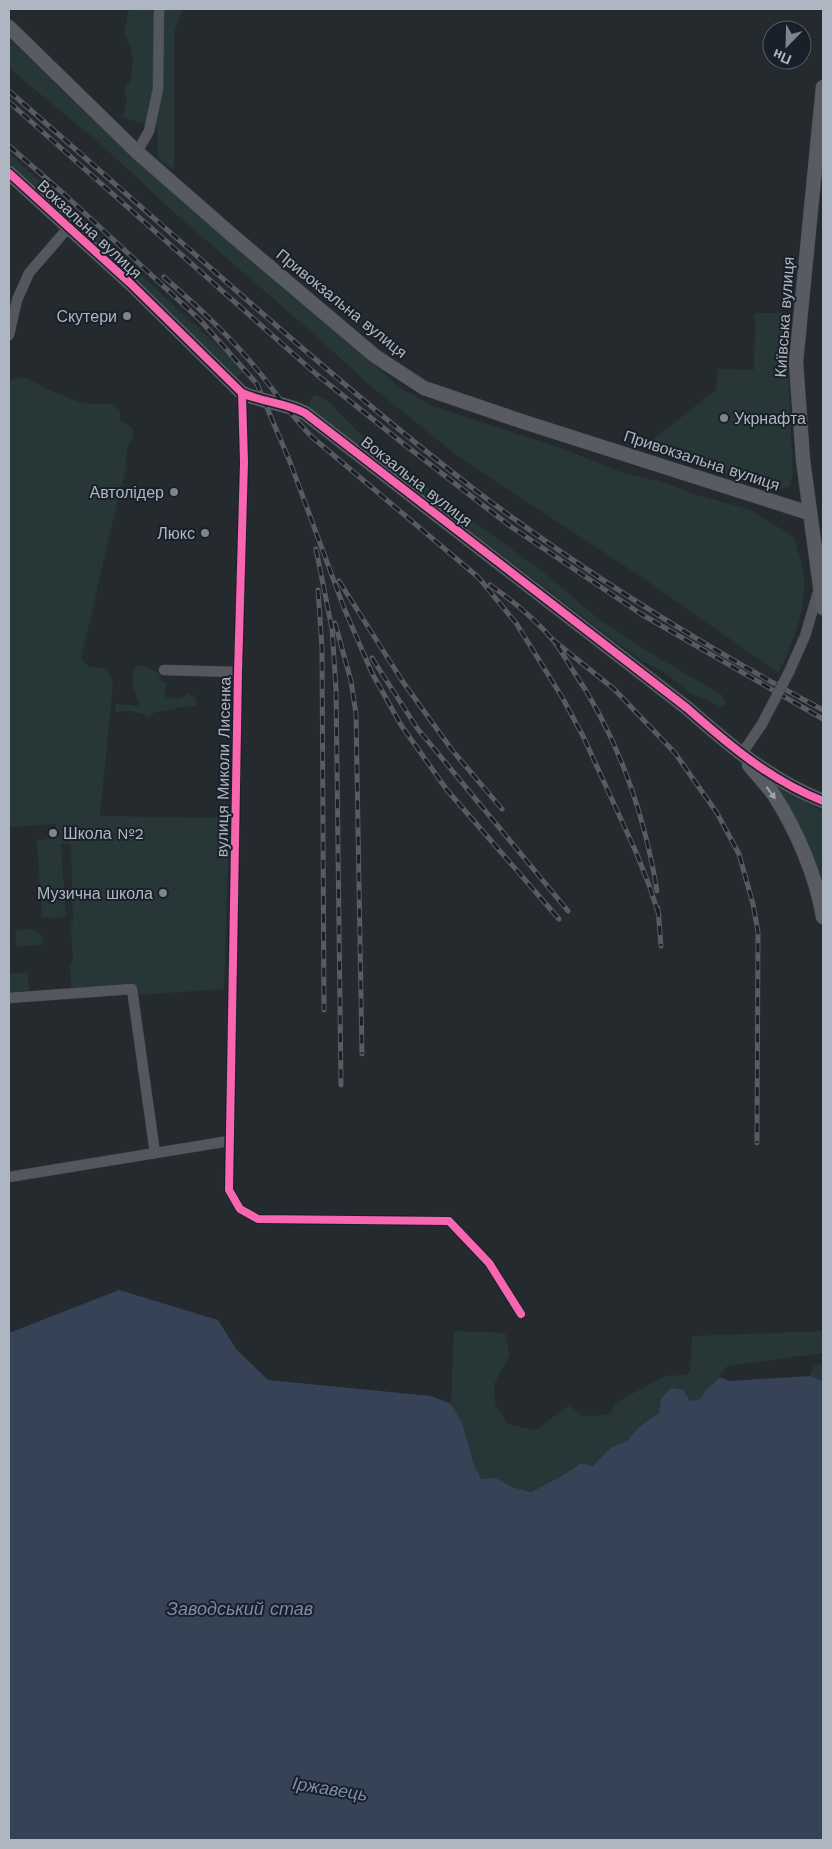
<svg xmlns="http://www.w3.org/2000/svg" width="832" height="1849" font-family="'Work Sans',sans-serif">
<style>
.green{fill:#273738}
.water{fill:#364357}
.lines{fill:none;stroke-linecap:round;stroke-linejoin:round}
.street-casing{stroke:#42464a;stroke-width:11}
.secondary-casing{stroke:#42464a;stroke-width:15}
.street{stroke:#54585e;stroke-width:10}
.secondary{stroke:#585c62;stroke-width:14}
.rail-casing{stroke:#585c61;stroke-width:5}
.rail{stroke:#1a2029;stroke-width:3;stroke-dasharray:9;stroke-linecap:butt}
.street-bridge-casing{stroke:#42464a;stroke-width:11;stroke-linecap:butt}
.street-bridge{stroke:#54585e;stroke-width:10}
.cycleway-casing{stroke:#1a2029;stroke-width:11}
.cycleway{stroke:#f766af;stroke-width:8}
.oneway{fill:#9da4ae}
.poi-dot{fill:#7e858e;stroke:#1a2029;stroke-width:2}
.labels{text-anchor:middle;stroke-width:4;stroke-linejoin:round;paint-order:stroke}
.street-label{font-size:16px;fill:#aeb6c1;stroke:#1a2029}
.poi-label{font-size:16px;fill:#aeb6c1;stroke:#1a2029;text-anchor:end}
.water-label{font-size:18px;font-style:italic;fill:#798da7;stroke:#1a2029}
</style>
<rect width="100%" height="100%" fill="#252a2f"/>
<g class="green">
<path d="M129,9H183L174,33V170L158,158L157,124L138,122L123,118L127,99L124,89L130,82L133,63L131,49L124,33Z"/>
<path d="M9,39L399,387L432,406L563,449L626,474L659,481L694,494L751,510L794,537C798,550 803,566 804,579C805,614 793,643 778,673L649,582L459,457L372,387L306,327L176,214L96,140L9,68Z"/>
<path d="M9,153L245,371L236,378L9,167Z"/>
<path d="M755,313H790L787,354L793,473L790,486L773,491L647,444L716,390L718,369L754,370Z"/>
<path d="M23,378C34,380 38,384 47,389C59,394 72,400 84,403C99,407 106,397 120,411V420L130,426L134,431L132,440C122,447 130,472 121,485L81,659L89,667C106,668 108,669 113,685L100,816L218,818L225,825L229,833L224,989L138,995L135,983L71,988L70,964L73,962L71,924L73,923L71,844H61L66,917L42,918L37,840L56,838V824L9,827V380Z"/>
<path d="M316,395L327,400L360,434L408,473L544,573L601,621L650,653L722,695L727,704L720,706L692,694L662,671L642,661L607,635L309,407L311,398Z"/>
<path d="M136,665C142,665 151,668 156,672C162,677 160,681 167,684L164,694L166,698L180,699L189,693L196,699V706L182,707L153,713L150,718L143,714L130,711L115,712L116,704L137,706L140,704C133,684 129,686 136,665Z"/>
<path d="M773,784L823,812V895Z"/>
<path d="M29,929L42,935L43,944L16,947L15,934L17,930Z"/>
<path d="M28,972L29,990L9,992V974Z"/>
<path d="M454,1331L505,1333L510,1355L494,1384L495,1405L508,1424L536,1430L569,1405L582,1416L609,1415L617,1402L665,1376L686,1375L690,1371L692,1336L823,1331V1353L727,1366C720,1378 708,1386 701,1399L690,1401L661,1399L659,1413L640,1426L627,1441L610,1448L593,1466L581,1463L562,1476L531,1492L512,1487L496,1478L481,1479L473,1462L462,1423L451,1404Z"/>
<path d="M823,1363V1381L810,1376L813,1367Z"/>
</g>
<path class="water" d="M119,1290L218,1320L236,1349L268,1380L431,1396L451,1404L462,1423L473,1462L481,1479L496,1478L512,1487L531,1492L562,1476L581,1463L593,1466L610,1448L627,1441L640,1426L659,1413L661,1399L671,1388L683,1390L690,1401L701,1399L705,1391L720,1377L729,1381L810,1376L823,1381V1840H9V1333Z"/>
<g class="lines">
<defs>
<g id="street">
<path d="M137,152L149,131L158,89L159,9"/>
<path d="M9,335L17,300L29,273L68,228"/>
<path d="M242,393L244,462L238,672L229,1190L240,1209L258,1219L449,1221L489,1263L521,1314"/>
<path d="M164,670L238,672"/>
<path d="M789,672L805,636L819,589"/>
<path d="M741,755L762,724"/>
<path d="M9,998L132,989L155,1153"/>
<path d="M9,1177L229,1141"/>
</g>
<g id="secondary">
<path d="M9,27L137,152L233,236L375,356L424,388L524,422L809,513"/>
<path d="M823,87L796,362L803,460L823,608"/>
<path d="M9,173L131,284L242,393C262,402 286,403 305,413L687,708C729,745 770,780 823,801"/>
<path d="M749,765C757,775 767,785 774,795C797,831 816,875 823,917"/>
</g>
</defs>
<use href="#street" class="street-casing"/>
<use href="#secondary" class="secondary-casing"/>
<use href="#street" class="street"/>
<use href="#secondary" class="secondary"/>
<defs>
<g id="rail">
<path d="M9,91C80,153 151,215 222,278C308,354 395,429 487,499C593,578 707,648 823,710"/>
<path d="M9,102L316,374L405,445L510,526L641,614L823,719"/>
<path d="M9,146L64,194L200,320L257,384L290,462L344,608L372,673L401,725L447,790L559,919"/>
<path d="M164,277C197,306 231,337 259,372C277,394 292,417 312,437L478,577L516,623L562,697L583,736L636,852L649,885L659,915"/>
<path d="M316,549L332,629L336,689L341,1085"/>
<path d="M339,581L403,682L452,750L502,809"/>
<path d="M490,585C513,601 535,619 553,640C560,649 566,659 572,669C617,735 644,812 657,891"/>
<path d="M318,590L322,648L324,1010"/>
<path d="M335,623L351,681L356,714L362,1054"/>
<path d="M553,640L614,689L675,753L717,813L739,854L753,904L758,932L757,1143"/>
<path d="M372,658L417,728L568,911"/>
<path d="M658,908L661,946"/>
</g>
</defs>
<use href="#rail" class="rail-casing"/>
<use href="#rail" class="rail"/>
<defs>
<path id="street-bridge" d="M762,724L789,672"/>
</defs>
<use href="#street-bridge" class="street-bridge-casing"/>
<use href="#street-bridge" class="street-bridge"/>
<defs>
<g id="cycleway">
<path d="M9,173L131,284L242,393C262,402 286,403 305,413L687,708C729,745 770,780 823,801"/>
<path d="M242,393L244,462L238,672L229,1190L240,1209L258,1219L449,1221L489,1263L521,1314"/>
</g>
</defs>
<use href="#cycleway" class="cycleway-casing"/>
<use href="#cycleway" class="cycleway"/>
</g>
<defs><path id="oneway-solid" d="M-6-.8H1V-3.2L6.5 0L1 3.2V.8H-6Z" transform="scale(1.25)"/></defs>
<use class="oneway" href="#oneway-solid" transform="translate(771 793) rotate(54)"/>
<g class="poi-dot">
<circle cx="127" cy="316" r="5"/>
<circle cx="724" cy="418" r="5"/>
<circle cx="174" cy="492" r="5"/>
<circle cx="205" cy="533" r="5"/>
<circle cx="53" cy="833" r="5"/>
<circle cx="163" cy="893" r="5"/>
</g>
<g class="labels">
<g class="street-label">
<text transform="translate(90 229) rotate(43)" y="6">Вокзальна вулиця</text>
<text transform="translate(342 303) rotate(39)" y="6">Привокзальна вулиця</text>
<text transform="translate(784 317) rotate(-86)" y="6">Київська вулиця</text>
<text transform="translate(702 460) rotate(18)" y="6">Привокзальна вулиця</text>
<text transform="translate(417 481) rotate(38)" y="6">Вокзальна вулиця</text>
<text transform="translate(223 767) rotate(-89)" y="6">вулиця Миколи Лисенка</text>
</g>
<g class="poi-label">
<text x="117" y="322">Скутери</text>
<text x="734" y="424" text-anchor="start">Укрнафта</text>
<text x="164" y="498">Автолідер</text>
<text x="195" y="539">Люкс</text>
<text x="63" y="839" text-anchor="start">Школа №2</text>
<text x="153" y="899">Музична школа</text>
</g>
<g class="water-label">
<text x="240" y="1615">Заводський став</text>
<text transform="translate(330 1789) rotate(9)" y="6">Іржавець</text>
</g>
</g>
<rect width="832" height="1849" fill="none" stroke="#aeb6c1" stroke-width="20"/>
<g transform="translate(787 45) rotate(203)"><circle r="24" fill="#1a2029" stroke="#555c66"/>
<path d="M0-4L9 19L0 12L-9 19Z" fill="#7e858e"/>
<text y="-8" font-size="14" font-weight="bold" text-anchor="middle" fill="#aeb6c1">Пн</text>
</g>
</svg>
